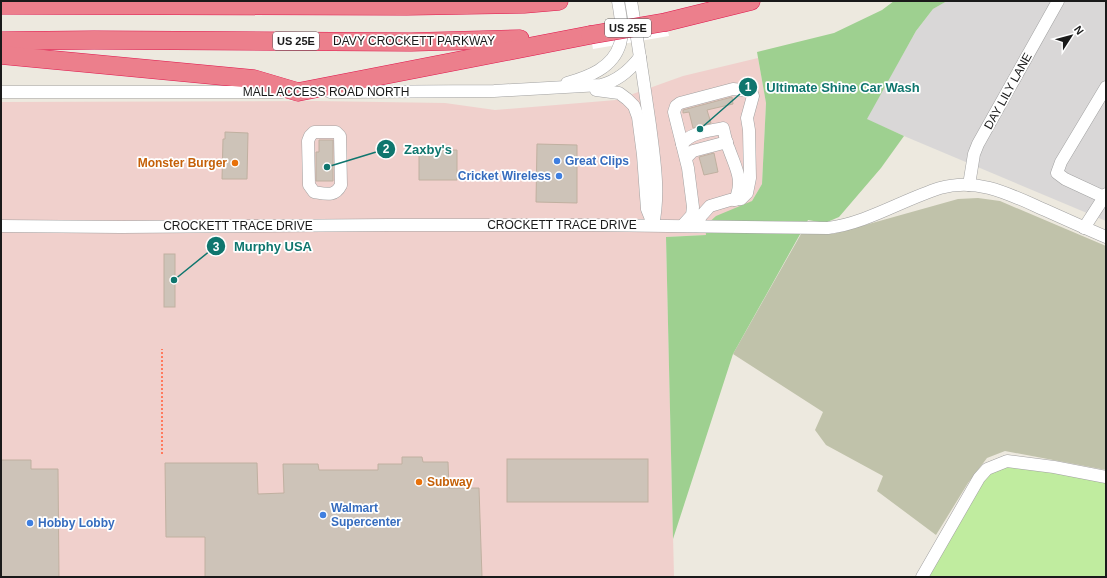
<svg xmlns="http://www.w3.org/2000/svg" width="1107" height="578" font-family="Arial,sans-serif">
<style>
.residential{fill:#d9d7d7}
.commercial{fill:#f0d0cc}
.construction{fill:#c0c2aa}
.grass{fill:#c0ec9f}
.forest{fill:#9ed090}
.pier{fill:#fff}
.building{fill:#cdc3b8;stroke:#c0b0a0}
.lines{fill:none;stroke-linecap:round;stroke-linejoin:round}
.minor-casing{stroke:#a1a1a1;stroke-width:13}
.highway-casing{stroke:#e0174d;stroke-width:19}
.path{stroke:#ff7a5e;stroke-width:2;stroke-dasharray:2 2;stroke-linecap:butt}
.minor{stroke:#fff;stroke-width:12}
.highway{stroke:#ec7f8c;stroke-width:18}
.highway-bridge-casing{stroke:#e0174d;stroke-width:19;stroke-linecap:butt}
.highway-bridge{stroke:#ec7f8c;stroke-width:18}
.shop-dot{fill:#3f7fe0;stroke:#fff;stroke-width:1.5}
.food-dot{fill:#e8710a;stroke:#fff;stroke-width:1.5}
.labels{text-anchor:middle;stroke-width:3.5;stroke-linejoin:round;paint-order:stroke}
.shield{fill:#fff;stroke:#5f5f5f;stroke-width:1}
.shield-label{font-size:11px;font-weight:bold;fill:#1a1a1a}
.street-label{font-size:12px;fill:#1a1a1a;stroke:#fff}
.shop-label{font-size:12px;font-weight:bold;fill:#366cbe;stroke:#fff;text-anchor:start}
.food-label{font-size:12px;font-weight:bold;fill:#c56008;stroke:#fff;text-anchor:end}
.leader{fill:none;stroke:#0f766e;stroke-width:1.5}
.callout-dot{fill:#0f766e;stroke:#fff;stroke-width:1.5}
.mark-label{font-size:12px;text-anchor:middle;font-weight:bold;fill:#fff}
.callout-label{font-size:13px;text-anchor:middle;font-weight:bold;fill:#0f766e;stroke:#fff;stroke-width:3.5;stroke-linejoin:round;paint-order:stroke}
</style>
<rect width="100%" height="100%" fill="#ede9df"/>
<path class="residential" d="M947,1H1106V221L904,136L866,119L916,31L933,9Z"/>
<path class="commercial" d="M758,58L766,103L762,184L752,201L706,235L666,237L674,577H1V102L315,101L445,103L495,110L616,100L683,76Z"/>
<path class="construction" d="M978,198L1000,201L1106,246V470L1005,451L987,458L968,483L936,535L877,491L883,476L826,445L815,430L823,412L733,354L801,234H833L958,199Z"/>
<path class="grass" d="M996,464L1106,477V577H922L965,502Z"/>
<path class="forest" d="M894,1H947L933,9L916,31L867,119L904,136L881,168L839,217L825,223L808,220L733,354L673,539L666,237L706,235L705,226L716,216L752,201L762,184L766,103L757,52L834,33L882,10Z"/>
<path class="pier" d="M630,20L666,22L669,36L593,49L589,26Z"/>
<g class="building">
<path d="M732,97L733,104L707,110L711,123L693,128L689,112L683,113V110Z"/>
<path d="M225,132L248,133L247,179H222L223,139H225Z"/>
<path d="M319,140H333V181H316V152H319Z"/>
<path d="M537,144L577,145V203L536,202Z"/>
<path d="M439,146H448V150H457V180H419V150H439Z"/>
<path d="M714,153L718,172L704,175L699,157Z"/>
<rect x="164" y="254" width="11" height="53"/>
<path d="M402,457H422L423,462H448L449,488H479L482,577H205V537H166L165,463H257L258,494L284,493L283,464H318L319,470H378V464H402Z"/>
<rect x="507" y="459" width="141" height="43"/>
<path d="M1,460H31V469H58L59,577H1Z"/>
</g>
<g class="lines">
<defs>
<g id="minor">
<path d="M631,1C638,42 644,84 650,125C654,158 660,192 653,225"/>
<path d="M567,83C588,77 613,68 620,44C624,31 620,14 618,1"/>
<path d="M1106,87L1061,162L1057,173L1065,179L1106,198"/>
<path d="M596,90L619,93L627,99L634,106L638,117L643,155L647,209L653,224"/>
<path d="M1,92H282"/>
<path d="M330,92L494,91L601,85C618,81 630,70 640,57"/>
<path d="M314,132H336L340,136L341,185C335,197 326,194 314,192L309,185L308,141L310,136Z"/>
<path d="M682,144C691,132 710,131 723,128C725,135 726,143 729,149C736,169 744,180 735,200"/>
<path d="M686,158L693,151L727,142"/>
<path d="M969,185L974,154L978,144L1058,1"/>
<path d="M683,225L692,215L693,207L688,168L674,112L676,106L680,103L733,89L751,91L753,96L747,118L749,130L750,178L747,193L741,199L730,200L710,206L701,216L696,226"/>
<path d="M1,226L121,227L389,225H591L828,228C867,223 902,200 940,188C978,177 1011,195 1045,210C1065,219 1085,228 1106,237"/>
<path d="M1084,228L1106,194"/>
<path d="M922,577L979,478L987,469L1007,461L1054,467L1106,477"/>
</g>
<g id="highway">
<path d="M1,5L407,6L524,4L559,1"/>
<path d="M666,22L751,1"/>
<path d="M1,41L94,40L411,42L520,39"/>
<path d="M1,55L254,79L298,92L590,35"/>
</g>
</defs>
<use href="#minor" class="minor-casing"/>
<use href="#highway" class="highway-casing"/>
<path class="path" d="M162,454V349"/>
<use href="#minor" class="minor"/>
<use href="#highway" class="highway"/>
<defs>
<path id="highway-bridge" d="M590,35L666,22"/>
</defs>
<use href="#highway-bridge" class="highway-bridge-casing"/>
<use href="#highway-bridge" class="highway-bridge"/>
</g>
<g class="shop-dot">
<circle cx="557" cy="161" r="4"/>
<circle cx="559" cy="176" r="4"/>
<circle cx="323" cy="515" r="4"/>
<circle cx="30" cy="523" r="4"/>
</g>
<g class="food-dot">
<circle cx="235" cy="163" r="4"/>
<circle cx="419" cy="482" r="4"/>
</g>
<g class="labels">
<g class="shield">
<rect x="605" y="19" width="46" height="18" rx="3"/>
<rect x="273" y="32" width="46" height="18" rx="3"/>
</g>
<g class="shield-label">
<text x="628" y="32">US 25E</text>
<text x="296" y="45">US 25E</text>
</g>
<g class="street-label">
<text x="414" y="45">DAVY CROCKETT PARKWAY</text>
<text transform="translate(1008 91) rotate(-61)" y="4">DAY LILY LANE</text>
<text x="326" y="96">MALL ACCESS ROAD NORTH</text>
<text x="562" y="229">CROCKETT TRACE DRIVE</text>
<text x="238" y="230">CROCKETT TRACE DRIVE</text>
</g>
<g class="shop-label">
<text x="565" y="165">Great Clips</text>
<text x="551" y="180" text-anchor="end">Cricket Wireless</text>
<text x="331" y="512">Walmart<tspan x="331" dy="14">Supercenter</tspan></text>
<text x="38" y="527">Hobby Lobby</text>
</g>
<g class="food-label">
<text x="227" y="167">Monster Burger</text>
<text x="427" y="486" text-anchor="start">Subway</text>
</g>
</g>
<path class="leader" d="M700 129L748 87M327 167L386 149M174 280L216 246"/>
<g class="callout-dot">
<circle cx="700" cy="129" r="4"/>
<circle cx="327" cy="167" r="4"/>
<circle cx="174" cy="280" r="4"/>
<circle cx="748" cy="87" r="10"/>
<circle cx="386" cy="149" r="10"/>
<circle cx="216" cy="246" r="10"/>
</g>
<g class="mark-label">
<text x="748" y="91">1</text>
<text x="386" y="153">2</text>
<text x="216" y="251">3</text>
</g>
<g class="callout-label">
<text x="843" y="92">Ultimate Shine Car Wash</text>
<text x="428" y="154">Zaxby's</text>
<text x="273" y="251">Murphy USA</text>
</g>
<rect width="1107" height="578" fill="none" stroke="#1a1a1a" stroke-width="4"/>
<g transform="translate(1071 36) rotate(54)" stroke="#ffffff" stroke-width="3" paint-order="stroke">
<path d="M0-3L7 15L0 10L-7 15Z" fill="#1a1a1a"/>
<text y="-6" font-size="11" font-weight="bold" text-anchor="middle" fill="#1a1a1a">N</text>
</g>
</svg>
